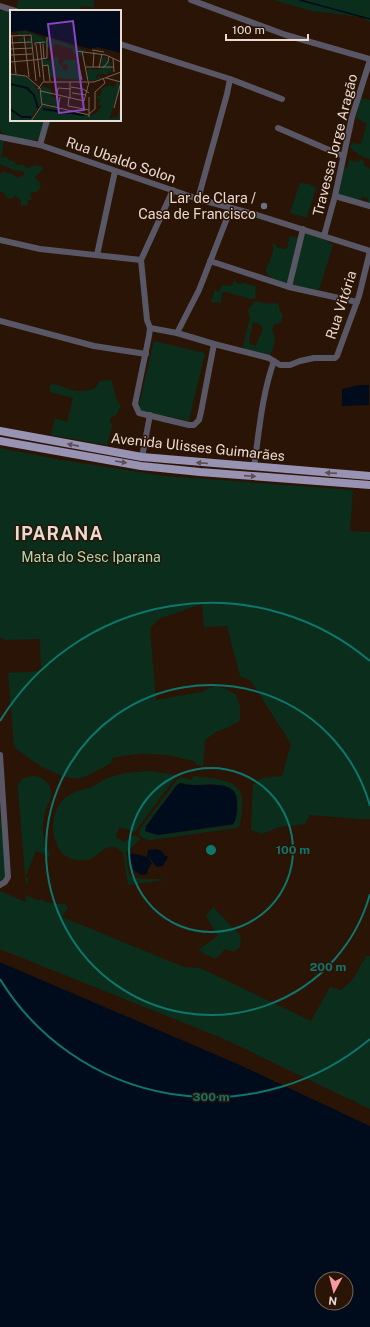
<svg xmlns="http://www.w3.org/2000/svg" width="370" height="1327" font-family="'Public Sans',sans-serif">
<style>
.green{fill:#0a2e1b;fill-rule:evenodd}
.water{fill:#000c1b;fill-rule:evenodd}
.pier{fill:#2a1406}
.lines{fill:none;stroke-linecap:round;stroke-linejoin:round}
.stream{stroke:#000c1b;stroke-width:1.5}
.minor{stroke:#595766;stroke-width:6}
.major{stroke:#9993b3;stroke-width:8}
.oneway{fill:#5c4d54}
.ring{fill:none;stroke:#0f766e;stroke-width:2}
.worship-dot{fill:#6b7280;stroke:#2a1406;stroke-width:1.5}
.labels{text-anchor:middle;stroke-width:3;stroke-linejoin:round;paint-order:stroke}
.street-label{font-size:14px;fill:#eadad1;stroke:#2a1406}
.poi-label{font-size:14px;fill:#eadad1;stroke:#2a1406;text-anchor:end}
.park-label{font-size:14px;fill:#9fdeb6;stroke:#2a1406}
.district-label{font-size:18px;font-weight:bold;letter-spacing:1px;fill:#eadad1;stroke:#2a1406}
.inset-river{fill:none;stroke:#000c1b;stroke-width:2}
.inset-road{fill:none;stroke:#776357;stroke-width:1}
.view{fill:#8c46c2;fill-opacity:0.15;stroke:#8c46c2;stroke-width:2}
.inset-edge{fill:none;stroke:#eadad1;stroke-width:2}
.centre{fill:#0f766e;stroke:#2a1406;stroke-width:2}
.ring-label{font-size:12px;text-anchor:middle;font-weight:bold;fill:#0f766e;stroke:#2a1406;stroke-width:3;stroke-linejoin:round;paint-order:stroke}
</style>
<rect width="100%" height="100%" fill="#2a1406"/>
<g class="green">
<path d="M19,0H94V8L81,6L79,11H11V120H52L45,139C32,141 9,142 0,130V12L2,10L16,8Z"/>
<path d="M273,0H370V22L361,17L312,11Z"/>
<path d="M361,98L370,100V159C363,158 354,152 350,147L352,143L360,144L362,141L367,124L356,118Z"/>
<path d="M0,141H4L1,159L6,156L10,161H13L17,165H24L27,168L36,165L42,167L43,169L35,177L37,180L40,182C42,190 38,192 30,193L32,200H27L28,205L25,206L21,205V200L15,195L13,198L8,199L4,193L0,191V174L4,172L10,174L11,173L17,178L24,175L25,172L11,169L0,164Z"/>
<path d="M360,159L364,161V165L370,169V205L367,204L368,198L362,197L361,200L339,195L338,193L341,186V170L347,168L349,161L350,160L359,162Z"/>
<path d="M300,183L309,184L316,188L307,218L290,213Z"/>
<path d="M306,234C316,234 324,239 333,245L319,290L296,286L293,284L303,236Z"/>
<path d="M290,236L300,238L287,284C249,273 275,266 273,246L272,245L273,244H275L278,248L285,249L287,248Z"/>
<path d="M234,280L238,284L244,283L255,286L256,288L255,293L256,298L251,299L226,292L222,293L221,303L211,302L215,290L219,292L222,285L232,286Z"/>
<path d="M254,301L269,304L276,303L279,305V309L283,315L281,322L274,325L272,330C278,339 273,348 269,357L253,351L244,349L243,347L250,317L248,311L249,307L253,305ZM253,322L260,324L263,330L254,349V345L249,344V341Z"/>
<path d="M154,341L205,353L189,421L138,410Z"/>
<path d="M111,380C115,389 114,399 121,406L116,415L111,418L109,423L113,424L107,445L51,435L55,418L67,422L73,398L50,392V385L55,384C73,391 75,393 94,389L100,381Z"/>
<path d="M0,448L62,460L165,476L353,490L350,531L370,532V819H359L310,815L305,824L279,827L262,834L251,830L253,784L262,778L282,776L291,744L251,681L240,676L227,626L204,627L202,604L159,619L150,628L156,700L201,692L215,686L227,689L236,695L240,706V720L235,724L216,732L205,740L203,766L196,765V762C163,753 146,751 112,758L113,762C103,767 91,775 80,778C63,782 25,758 14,746L8,673L41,671L40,639L5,640L0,637Z"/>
<path d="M149,771L175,775V778L135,832L119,827L116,837L124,842L135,835L140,839L126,853C129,878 127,879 152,879C157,879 162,879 165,880L128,885L123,853C119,850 115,846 110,847C103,848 98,855 92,858C81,864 63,859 58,847C49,829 52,804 71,794C78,790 87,789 94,786C99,783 103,780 107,778C120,773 135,772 149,771Z"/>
<path d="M32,776C43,776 53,785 51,797C50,802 46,806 45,811C44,816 44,820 43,824C42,837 46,847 52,857L36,851L25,877L29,879L26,886L18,790V785L22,779Z"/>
<path d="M193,776C206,778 237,778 241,794C244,803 241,816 240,825L237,828L151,840C146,840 141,838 139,833L140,829L177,780L181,777L192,780ZM180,783L192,785L212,784L234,791C239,800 239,816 233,825L158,835L145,831L146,826L177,785Z"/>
<path d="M0,819H1L6,871L4,878L0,882Z"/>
<path d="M0,891L26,902V894L28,896L40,901L41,899L46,902L67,905L68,908L62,917L184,967L200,968L311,1021L330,987L340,990C353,984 359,968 366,956H370V1109L224,1039L0,949Z"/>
<path d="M213,907L241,936L240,947L234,952L225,949L215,959L198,950L218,936L206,916Z"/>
</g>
<g class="water">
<path d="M359,385H369V405L342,406V389Z"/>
<path d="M180,783C184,784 188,785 192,785C209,786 238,779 237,803C237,810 237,819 233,824L158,835L145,831L146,826L177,785Z"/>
<path d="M156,849L162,851L164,855L168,857L163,866L157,867C153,864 152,859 148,857L152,863L148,869L147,874L142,875C134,872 129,867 128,858L132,853L147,857L148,850Z"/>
<path d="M0,962L238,1064L370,1126V1327H0ZM322,1279H346V1303H322Z"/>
</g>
<path class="pier" d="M0,960L239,1062L370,1124V1126L238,1064L0,962Z"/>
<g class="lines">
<path class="stream" d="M300,0L370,19"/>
<g class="minor">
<path d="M191,0L286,35L370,59"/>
<path d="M0,6L16,11"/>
<path d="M120,44L230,79L227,94L198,199"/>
<path d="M230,79L282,99"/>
<path d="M278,128L343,156"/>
<path d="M0,137L40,145L198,199L257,215L370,251"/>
<path d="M40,145L47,120"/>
<path d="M173,190L141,260L147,320L150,328L149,336L135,404L139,413L189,425H194L199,420L201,412L214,344"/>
<path d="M335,196L370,206"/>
<path d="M324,236L335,196L352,117L370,60"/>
<path d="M0,240L40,249L141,260"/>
<path d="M97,255L115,171"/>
<path d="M210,261L289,287L357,302"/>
<path d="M289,287L303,229"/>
<path d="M0,321L94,346L146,354"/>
<path d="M150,328L177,333L214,344L269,358L280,365H290L300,361L314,358H335L337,356L359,296L370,251"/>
<path d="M177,333L199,290L231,208"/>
<path d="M142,457L150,415"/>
<path d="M254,467C259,432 262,394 274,361"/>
<path d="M0,755L8,877L5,882L0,885"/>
</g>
<g class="major">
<path d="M0,431L142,457L370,476"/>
<path d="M0,441L141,466L200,472L370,485"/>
</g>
</g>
<defs><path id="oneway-solid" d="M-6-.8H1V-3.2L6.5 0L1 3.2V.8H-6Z"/></defs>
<g class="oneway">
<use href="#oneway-solid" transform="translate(73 445) rotate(-169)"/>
<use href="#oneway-solid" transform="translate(121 462) rotate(9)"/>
<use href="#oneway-solid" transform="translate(202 463) rotate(-175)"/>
<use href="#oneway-solid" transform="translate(331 473) rotate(-176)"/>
<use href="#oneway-solid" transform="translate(250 476) rotate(4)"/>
</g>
<g class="ring">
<circle cx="211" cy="850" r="82"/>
<path d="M370 894A165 165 0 1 1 370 806"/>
<path d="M370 1039A247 247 0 0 1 0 979M0 721A247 247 0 0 1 370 661"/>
</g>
<circle class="worship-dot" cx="264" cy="206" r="4"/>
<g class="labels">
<g class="street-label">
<text transform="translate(335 145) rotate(-76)" y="5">Travessa Jorge Aragão</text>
<text transform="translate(121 160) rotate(19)" y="5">Rua Ubaldo Solon</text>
<text transform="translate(341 305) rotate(-72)" y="5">Rua Vitória</text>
<text transform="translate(198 447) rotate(6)" y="5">Avenida Ulisses Guimarães</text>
</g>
<g class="poi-label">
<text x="256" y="203">Lar de Clara /<tspan x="256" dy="16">Casa de Francisco</tspan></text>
</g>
<g class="park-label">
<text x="91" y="562">Mata do Sesc Iparana</text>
</g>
<g class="district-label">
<text x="59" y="540">IPARANA</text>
</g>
</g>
<g transform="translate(10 10)">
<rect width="111" height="111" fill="#2a1406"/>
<path d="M17,21L33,28L34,32L37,27L77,41H72L73,45L69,46L65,40V48L62,39L45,34L40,39L37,38L36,34H28L27,37L28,29L25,34L22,30L20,36H17V29L23,28L20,23L14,25L11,22L13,31L9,32L8,29L12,28L8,25V22ZM49,46L48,52L55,61L58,59L57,54L52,55L54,50H67L66,57H69L71,70L40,67L38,55L32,56V49L41,51L42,48ZM95,47L98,48L96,51L101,52V63L98,61V64H87L86,69L90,65L91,68L84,71L76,69L78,58L87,60L92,57V48ZM0,65H12L22,72L30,83L32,92L19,111H0ZM107,72L110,73L107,85L99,109L107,107L111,96V111H21L33,95L66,105L79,106L87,103L92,95H88L91,89L88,90L86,86H90L93,78L100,75L103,78ZM32,76L42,79L41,86L49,90L47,97H42V94H33L30,78Z" fill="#0a2e1b"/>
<path d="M0,0H111V43L87,37L80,39L15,20L0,22Z" fill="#000c1b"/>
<path class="inset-river" d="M0,74L17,78L24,85L28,98M0,99L12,107H21M33,99L74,105"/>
<path class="inset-road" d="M0,26L21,25L26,71M2,26L6,64M14,26L19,67M30,32L34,71M0,33L21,32M33,34L34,49M25,35V33L35,32M26,35L30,67M0,39L22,38M82,40L94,42M72,41L78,71M0,45L22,44M103,48L104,62M24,50L37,48V27M0,52L23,50M32,56L38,55L40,71M76,57H104M83,57L84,42M89,58L92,44M93,58L98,52L99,46M0,64L16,66L30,78L32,95L21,111M96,68L111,72M72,70L66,41L96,45L111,52M60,72V88M61,77L73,79L79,83M28,79L33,72H84L111,62M31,81L74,91M62,83L76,85M47,86L48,78L61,79M59,88L58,96L79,100M74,91L79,72M32,94L79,105M104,98L111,72M48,99L50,87M79,104L85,99V82L95,73L93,68M79,107V87"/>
<path class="view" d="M63,11L74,100L49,103L38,14Z"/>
<rect width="111" height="111" class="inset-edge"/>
</g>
<circle cx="211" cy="850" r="6" class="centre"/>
<g class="ring-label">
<text x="293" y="854">100 m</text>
<text x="328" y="971">200 m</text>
<text x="211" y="1101">300 m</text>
</g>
<g transform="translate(334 1291) rotate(187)"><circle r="19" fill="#2a1406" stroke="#776357"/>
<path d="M0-3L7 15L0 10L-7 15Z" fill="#f49aa1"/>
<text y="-6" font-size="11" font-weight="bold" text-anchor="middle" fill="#eadad1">N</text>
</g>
<path d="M226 34v6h82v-6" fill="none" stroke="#eadad1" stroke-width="2"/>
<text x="232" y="34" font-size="12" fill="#eadad1" stroke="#2a1406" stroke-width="3" paint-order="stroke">100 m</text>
</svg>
